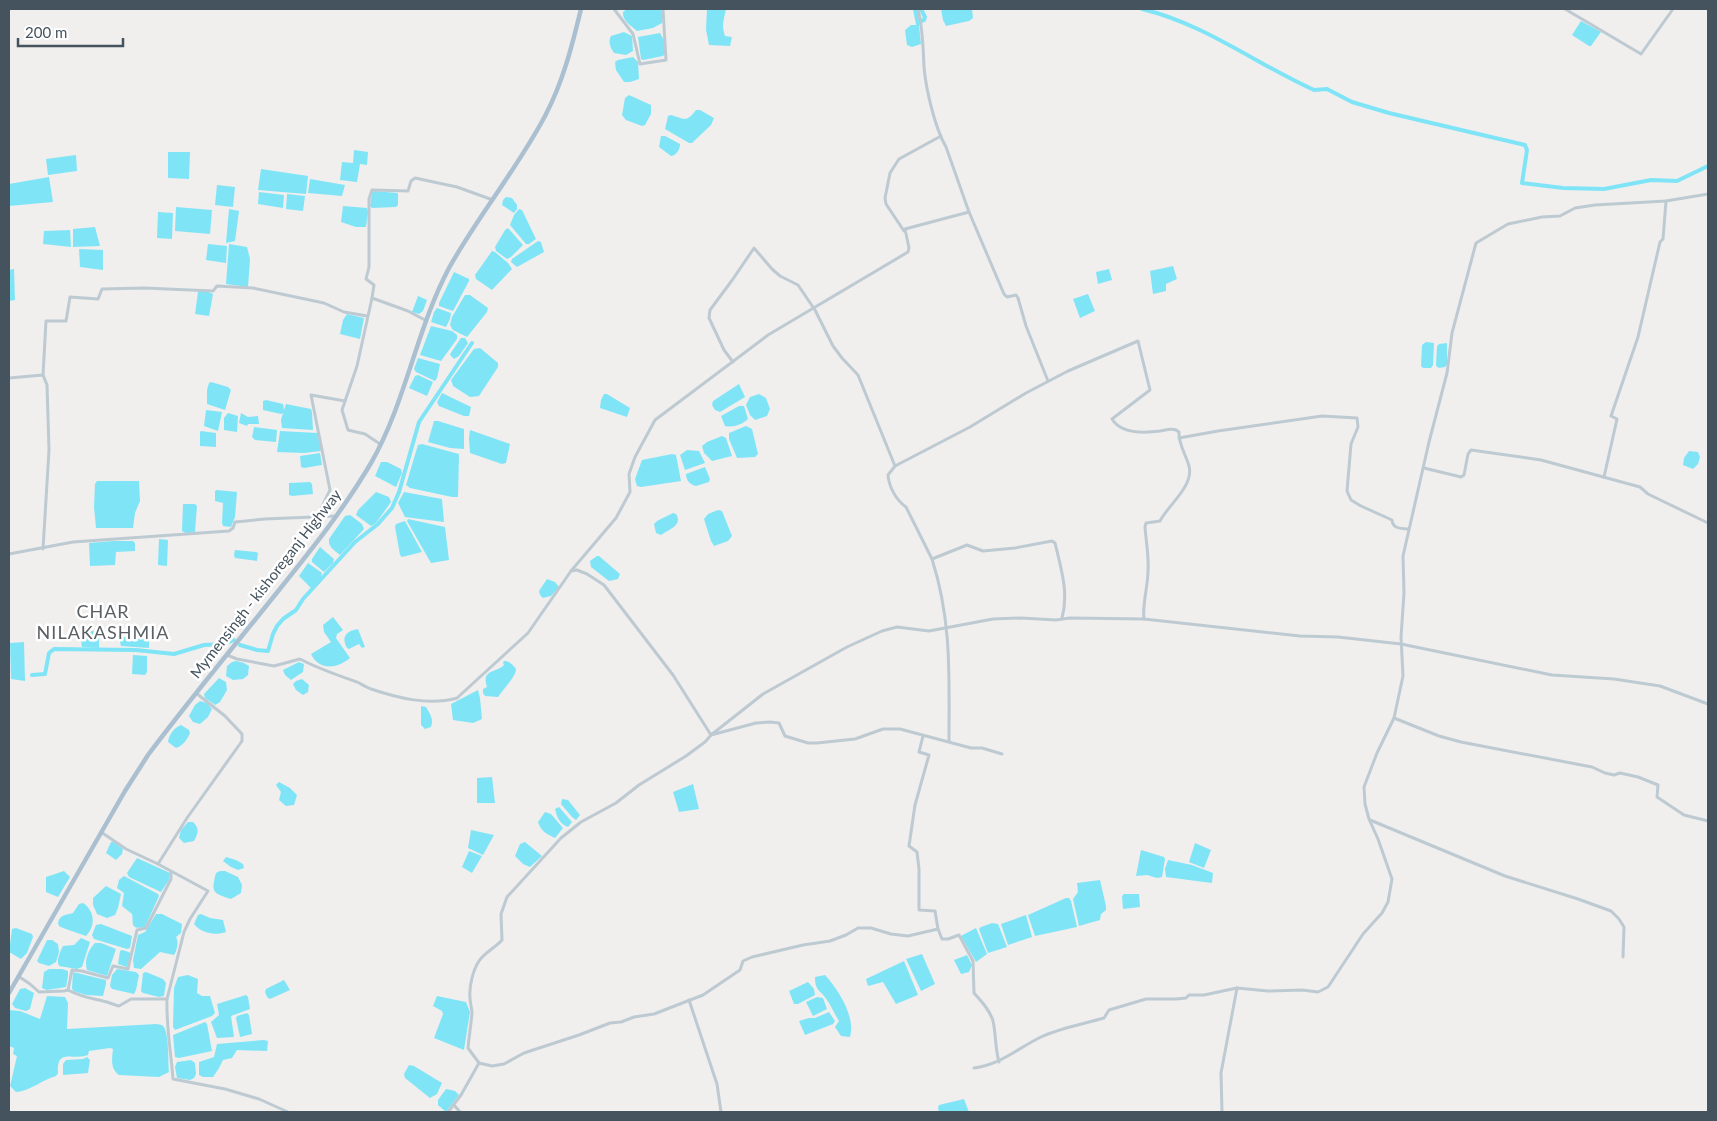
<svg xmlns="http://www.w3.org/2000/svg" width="1717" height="1121" font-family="Lato,sans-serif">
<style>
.water{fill:#7fe5f6}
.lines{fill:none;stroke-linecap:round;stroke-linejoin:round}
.canal{stroke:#7fe5f6;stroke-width:4}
.minor{stroke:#bdcad2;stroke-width:3}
.major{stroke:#aac0d0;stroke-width:4.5}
.labels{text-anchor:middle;stroke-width:5;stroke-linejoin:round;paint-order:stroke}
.street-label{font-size:15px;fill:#44535e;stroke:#fff}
.quarter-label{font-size:18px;letter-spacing:1px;fill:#5a5f64;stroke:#fff}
</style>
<rect width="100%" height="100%" fill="#f1eeee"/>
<g class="water">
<path d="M627,9H661L663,17L662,23L653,28L637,31C631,26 622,20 623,12Z"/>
<path d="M707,9H726C724,19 721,25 725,36L732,37L730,46L709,45L706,30Z"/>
<path d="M941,9H972L973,18L969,21L946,26L943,20Z"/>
<path d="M1581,21L1601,32L1591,46H1589L1572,35Z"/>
<path d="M911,25H919L921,44L912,47L907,45L905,30Z"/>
<path d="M624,32L632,36L633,51L626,55L614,53C610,47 608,42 611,36Z"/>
<path d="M660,33L664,40L665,54L663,56L643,60L641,59L638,37Z"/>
<path d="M633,57L638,62L639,79L630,82H624L616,70L615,62L618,60Z"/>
<path d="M629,95L651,105V114L645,125L642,126L626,120L622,115L625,98Z"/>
<path d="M696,110H700L714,118L711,125L692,143H689L665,129L668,116L671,115C685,119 686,123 696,110Z"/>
<path d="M661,136H665L680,144C680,149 677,155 671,156L659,147Z"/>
<path d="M354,150L368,152L367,165L360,164L357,182L340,180L342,162L353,163Z"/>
<path d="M168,152H190L189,179L168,178Z"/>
<path d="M76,155L77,171L48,175L46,159Z"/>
<path d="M261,169L308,176L306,194L258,190Z"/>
<path d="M49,177L53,202L9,206V184Z"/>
<path d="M310,179L345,185L342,196L308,193Z"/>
<path d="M217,185L235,187L233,207L215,205Z"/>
<path d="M375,191L397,193L398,194V205L396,207L372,208L370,206L372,192Z"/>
<path d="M259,192L284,195L283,208L258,204Z"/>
<path d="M287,194L305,196L303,211L286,209Z"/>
<path d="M506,197L512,198L517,205V209L514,213L502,205L503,200Z"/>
<path d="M343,206L367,208L368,212L366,227H356L341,222Z"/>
<path d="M176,207L212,210L210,234L175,231Z"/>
<path d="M229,209L239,211L235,241L226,243Z"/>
<path d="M519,209L522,210L536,239L529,244H526L510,225L514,215Z"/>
<path d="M158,212L173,213L172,239L157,238Z"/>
<path d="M95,227L100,246L73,247V229Z"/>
<path d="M508,228L523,245L511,257L507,259L496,251L495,247L505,230Z"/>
<path d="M70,230L71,247L43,244L44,231Z"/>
<path d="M538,241L541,242L544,252L517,267L511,262L512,259Z"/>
<path d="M208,244L227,246L226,263L206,260Z"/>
<path d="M229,244L247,247L250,259L248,287L226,284Z"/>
<path d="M79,249L103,250V270L80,267Z"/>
<path d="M492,251L495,252L508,263L512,269L492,290L476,279L475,275Z"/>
<path d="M1173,266L1177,279L1166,284V291L1153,294L1150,271Z"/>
<path d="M14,269L15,300L9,301V270Z"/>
<path d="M1109,269L1112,280L1098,284L1096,272Z"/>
<path d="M454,272L469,279V281L453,311L439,306V303Z"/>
<path d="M206,291L213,294L209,316L195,314L198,292Z"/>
<path d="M1088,294L1095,311L1080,318L1073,299Z"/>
<path d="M465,295H470L488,308L487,312L467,337L453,330L450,325L452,317Z"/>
<path d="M418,296L427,300L423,311L419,314L412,312Z"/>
<path d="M437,308L451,313L450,319L446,327L431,322L434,312Z"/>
<path d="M347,314L364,318L360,339L340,334L343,320Z"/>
<path d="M431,326L452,331L457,335V339L441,361L420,355Z"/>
<path d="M461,338H465L468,343L459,356L454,359L451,356L450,354Z"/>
<path d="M1426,342L1434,343L1433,365L1431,368H1423L1421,366L1422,345Z"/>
<path d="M1447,343V365L1445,367L1439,368L1436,366L1437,346L1439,344Z"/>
<path d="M480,348L498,363V367L479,396L470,397L453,386L451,380L474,349Z"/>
<path d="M418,358L440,364L437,378L435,381L416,372L414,369Z"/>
<path d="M418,375L433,382L427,396L409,388L415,376Z"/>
<path d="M211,382L228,387L231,390L225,410L207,404V390L209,383Z"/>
<path d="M739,384L745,397L720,412L715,410L712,405L713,401Z"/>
<path d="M442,393L471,407L469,416H464L439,406L437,402Z"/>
<path d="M604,394H607L630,408L627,417L600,408L601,400Z"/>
<path d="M759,394L766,398L770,409L767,416L755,420L750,415L746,405L750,397Z"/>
<path d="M266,400L283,404L284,410L286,404L311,409L312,412L313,430L282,428L281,420L283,413L281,414L263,410V401Z"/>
<path d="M739,406H744L748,419C743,424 733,428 725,426L721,416Z"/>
<path d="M206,410L222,412L218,431L204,426Z"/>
<path d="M228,413L238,416L237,432L224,430V418Z"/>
<path d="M241,413L248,417L258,416L259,424H248L247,426L239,423Z"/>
<path d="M434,421H438L464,429V449L450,448L428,442Z"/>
<path d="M746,426L752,429L758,454L755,457L737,458L729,439V433Z"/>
<path d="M254,427L277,430L276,442L255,440L252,437Z"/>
<path d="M470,430L510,444L506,463L502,464L470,453L469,438Z"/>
<path d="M201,431L216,433V447L200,446V432Z"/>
<path d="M280,431L318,433L321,451L304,453L277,452Z"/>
<path d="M722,436L726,438L732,456L712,461L704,453L702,446L707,442Z"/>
<path d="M422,444L459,454L458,497H452L410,488L406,485L417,448L418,445Z"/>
<path d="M687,450L699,451L705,463L685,470L680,455Z"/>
<path d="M1689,451L1698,452L1700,457L1698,464L1693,469L1683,465L1684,458Z"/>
<path d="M320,453L322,465L304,468L301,467L300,456Z"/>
<path d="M672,454L676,455L681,481L641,487L637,486L635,479L642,460Z"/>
<path d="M381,462H387L401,469L402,473L396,487L375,476Z"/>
<path d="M705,467L710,479L709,482L696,486C690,485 686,480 686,474Z"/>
<path d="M97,481H139L140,501L135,513L133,528H96L94,507L95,484Z"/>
<path d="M310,482L312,484L313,494L292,496L289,495V483Z"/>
<path d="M217,490L237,492L235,517L231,527L223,526L222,523L223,503L215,501V491Z"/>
<path d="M376,492L389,497L391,502L376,523L371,526L356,515L358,510Z"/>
<path d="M404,492L442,499L444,522L405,517L398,503Z"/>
<path d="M183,504H195L197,506L195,532L186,533L182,531Z"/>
<path d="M718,510L722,511L732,536L728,541L714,546L711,541L704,519L708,514Z"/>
<path d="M673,513L676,514C683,525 670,529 661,535L656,533L654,524L657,521Z"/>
<path d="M350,515L362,524L364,529L340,555C334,550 328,547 329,539L345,516Z"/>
<path d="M408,519L445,527L449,560L431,563L407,521Z"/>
<path d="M405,521L422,552L402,557L400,555L395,527L396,524Z"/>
<path d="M159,539L168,540L167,566L158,565Z"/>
<path d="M113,541H133L135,543V551L116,552L115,565L90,566L89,543Z"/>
<path d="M320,547L334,559L333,563L324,572L312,562V559Z"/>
<path d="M235,550L256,552L258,553L257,561L235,558L234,555Z"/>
<path d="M597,556H599L620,574L618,579L609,581L591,567L590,561Z"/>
<path d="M308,563L322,573L320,580L311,588L299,576Z"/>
<path d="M547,579L555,582L559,587L551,596L543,598L540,595L539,591Z"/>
<path d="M333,617L343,630L337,634L336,638L350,658C337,669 319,671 311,654L331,642L324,632L323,625Z"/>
<path d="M358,629L365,647L362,648L359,644L349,649L347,648C341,637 346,631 358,629Z"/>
<path d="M83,631H99V648L82,647L81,640Z"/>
<path d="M120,637L149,638V648L121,646L120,642Z"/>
<path d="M24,642L25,681L11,679L10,643Z"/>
<path d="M133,655L147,656V672L145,675L132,674Z"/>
<path d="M236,661L244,663L249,666L248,675L243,679L233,680L226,676L227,666L232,662Z"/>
<path d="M504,661C510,661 513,665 516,669C516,677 503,689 498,697L485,696L483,693V689L487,687C481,669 496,673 504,665L503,663Z"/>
<path d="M299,662L304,664L303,672L291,680L285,675L283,670Z"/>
<path d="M219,678L226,682L227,690L220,702L215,705L205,698L204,694Z"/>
<path d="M302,679L309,685L308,692L303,695L296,690L293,684L296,681Z"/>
<path d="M478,690L480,698L482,719L473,723L453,720L451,704Z"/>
<path d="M200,701L207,703L212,709L208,717L200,724L193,722L189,716L195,705Z"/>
<path d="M421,706L426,707C430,714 434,719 431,727L425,729L421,725Z"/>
<path d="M181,725L189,730L190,733C188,738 183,746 176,748L168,742C169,734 174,728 181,725Z"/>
<path d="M492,777L495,803H477V778Z"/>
<path d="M279,782L290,788L297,795L294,805L286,806L279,800L281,792L276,785Z"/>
<path d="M693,784L699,809L679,812L673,792Z"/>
<path d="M562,799L568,800L580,815L576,820L572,817L561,804Z"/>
<path d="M559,807L572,822L568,827C560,824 557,818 555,809Z"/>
<path d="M545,812L551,814L563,828L555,838C546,834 541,831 538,822Z"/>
<path d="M188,822H193C200,829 198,833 194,841L184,843L179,838L181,830Z"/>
<path d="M471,830L494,835L483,855L468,848Z"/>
<path d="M111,842H114L123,849L122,854L116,860L106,853Z"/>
<path d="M525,842L542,856L530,867L523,864L515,856L520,844Z"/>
<path d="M1195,843L1211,850L1204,868L1189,862Z"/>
<path d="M1141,850L1164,857L1165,859L1162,877L1157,878L1147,875L1136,876Z"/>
<path d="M469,851L482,856L472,873L462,867Z"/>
<path d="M226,857L236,860L243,864L244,868L238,870L231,867L223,861Z"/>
<path d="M137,858L170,873L169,880L161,892L129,877L127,873Z"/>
<path d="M1168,860L1192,865L1213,873L1212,883L1166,877L1165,869Z"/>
<path d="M64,871L70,877L58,897L46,892V877Z"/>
<path d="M220,871H225L238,877L242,885L241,893L231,899C212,893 211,892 216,873Z"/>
<path d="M124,876L158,894L159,896L145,927C129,930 134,923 132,914L122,906L124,893L117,888L119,880Z"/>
<path d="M1100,880L1106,906V910L1101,914L1100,920L1079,926L1073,899L1078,892L1077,883Z"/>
<path d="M106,886L121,894L118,908L115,915L107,918L97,914L93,905V898Z"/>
<path d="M1124,894H1139L1140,907L1123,909L1122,896Z"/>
<path d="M1066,898H1069L1071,901L1077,927L1035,936L1028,915Z"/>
<path d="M83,903C95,911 96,926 86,936L63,928L59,926L58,923C60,914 66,915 73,913L79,904Z"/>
<path d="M156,914H162L182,924L181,933L176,937C179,941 177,951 174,955L160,952L141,969L134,968L133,960L138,935L145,932Z"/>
<path d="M201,914L210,918L223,920L226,932C215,936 201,933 194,924L198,915Z"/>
<path d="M1026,915L1032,937L1008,945L1001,924Z"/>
<path d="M992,923L998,924L1007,947L988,953L979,929L981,927Z"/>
<path d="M101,924L132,936L130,948L127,949L94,939L92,935L96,925Z"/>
<path d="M16,928L32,934L33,937L27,953L21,959L9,952L12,929Z"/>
<path d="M976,928L987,954L976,962L961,936Z"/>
<path d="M81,938L90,942L82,967L77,969L59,966C56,960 60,952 63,946L74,945Z"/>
<path d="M47,940H52L58,944L59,952L56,962L49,966L39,963L37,961Z"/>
<path d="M95,943H101L116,949L107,976L87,970C84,961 88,950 95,943Z"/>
<path d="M122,950L129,952L131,954L127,967L118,964L120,951Z"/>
<path d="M922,954L935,984L921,991L906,959Z"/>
<path d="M967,955L972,965L969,972L961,974L954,960Z"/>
<path d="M904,961L918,995L896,1004L883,982L868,986L866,979Z"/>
<path d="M49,969H62L68,971V976L66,987L47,990L42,988L44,972Z"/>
<path d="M117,969L136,972L139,975L136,990L134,994L112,989L110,986L112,975Z"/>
<path d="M73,972L106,980V984L103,996L86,995L73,991L72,988Z"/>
<path d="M146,972L163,979L166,983L164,996L159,997L143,993L141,991L143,973Z"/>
<path d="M188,975L198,979L197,993L202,996H210L215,1013L212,1016L175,1030L173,1027L174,988L178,977Z"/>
<path d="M825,975C838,989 856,1017 850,1037L841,1036L835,1027L839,1021C835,1015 832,1007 827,1000C821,990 815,992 815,977Z"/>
<path d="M284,980L290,990L270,999L267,997L265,992L266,989Z"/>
<path d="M808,982L814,989L815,995L798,1004H794L789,991Z"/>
<path d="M25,988L34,993L30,1009L26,1011L15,1008L12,1004L20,989Z"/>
<path d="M246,995L248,997L250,1009L231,1016L234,1037L217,1038L211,1022L219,1015L217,1004Z"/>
<path d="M47,996L65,997L68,1003L67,1029L156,1024C160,1025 162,1024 164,1027C169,1036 168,1061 169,1072L159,1077L119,1075C110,1069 112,1058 113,1049L110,1048L89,1051L88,1055C74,1061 56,1047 58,1073L56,1076C42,1080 30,1091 16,1092L10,1086L17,1056L13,1054L14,1048L9,1046V1010L20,1011L40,1019Z"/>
<path d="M437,996L466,1002L470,1012L464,1050L434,1038L443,1014L442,1011L433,1006Z"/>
<path d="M817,997L823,998L827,1009L813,1016L806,1002Z"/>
<path d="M829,1012L835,1021L833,1024L805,1035L799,1021L809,1018H815Z"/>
<path d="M247,1013L249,1015L252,1034L240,1037L236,1018L237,1016Z"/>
<path d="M205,1022L207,1024L212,1051L179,1058L175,1057L173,1035Z"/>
<path d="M264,1040L268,1041L267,1051L237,1050L232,1058L223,1060L219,1068L213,1077H203L199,1075V1062L214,1057L217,1044Z"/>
<path d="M87,1057L90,1060L88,1073L63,1075V1064L66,1060L83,1059Z"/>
<path d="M191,1060L195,1063L196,1074L194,1078L190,1080L177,1078L175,1067L177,1062Z"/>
<path d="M409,1065L414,1066L442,1083L437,1094L430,1098L405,1078L404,1074Z"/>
<path d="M446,1089L455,1091L459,1095L446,1112L438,1105V1100Z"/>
<path d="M964,1099L969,1112H939L938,1108L939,1105Z"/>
</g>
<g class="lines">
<g class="canal">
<path d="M915,9L918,24"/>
<path d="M1142,9C1205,24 1256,64 1314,90L1327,89L1352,102L1389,113L1525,145L1527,150L1522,183L1563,188L1604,189L1651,180L1677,181L1708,166"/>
<path d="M918,22L924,20L925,17L921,9"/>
<path d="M240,645L257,650L268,651L273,634L277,626L283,619L296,610L303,599L355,542L378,524L392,508L399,492L419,422L472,343"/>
<path d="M32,675L45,674L49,653L54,649L136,650L174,654L204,645L224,644L234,640"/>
</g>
<g class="minor">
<path d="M614,9L633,34L640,64L666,60L663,9"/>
<path d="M918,9C923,29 923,47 924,67C926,90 935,128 946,147L969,212L1004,294L1007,297L1016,295L1018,298L1026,326L1048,381"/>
<path d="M1565,9L1641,54L1673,9"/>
<path d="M904,231L886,204L885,198L890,173L899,159L941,136"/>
<path d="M372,298L374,285L366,279L369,267V199L372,190L408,191L411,181L415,178L457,187L493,200"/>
<path d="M733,362L724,350L709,318L710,310L733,279L754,248L772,269L780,276L798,285L815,310L833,346L842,358L858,375L895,466L970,427L1026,393L1068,371L1138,341L1150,390L1112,419C1121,434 1145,433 1160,431C1166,430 1171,428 1176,430L1179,432C1178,443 1186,455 1189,466C1194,486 1169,504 1160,521L1146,523L1145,527C1146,541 1149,556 1148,571C1148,586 1142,605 1144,619"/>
<path d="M43,375L46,321H66L70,297L98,299L102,289L144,288L213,291L217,286L253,288L324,303L344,312L367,316"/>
<path d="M9,378L43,375L47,385L49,450L43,549"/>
<path d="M1179,438L1218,431L1322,416L1357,418L1358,427L1351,444L1347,491L1351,500L1361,506L1392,520C1393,529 1400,528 1408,529"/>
<path d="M380,444L365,434L348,430L342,410L357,366L372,298L408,311L425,320"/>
<path d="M895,466L888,475C889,487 896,500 906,507L932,559L967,545L983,551L1015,548L1052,541L1055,543C1061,568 1069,593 1062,618"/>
<path d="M1424,468L1461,477L1464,475L1468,454L1471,450L1541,460L1640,487L1648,494L1708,523"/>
<path d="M1604,477L1617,419L1611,416L1638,337L1660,242L1663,239L1666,201"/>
<path d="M317,517L330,490L311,395L345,401"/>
<path d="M9,554L73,542L229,531L233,528L235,522L265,519L337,516"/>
<path d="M932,559C952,622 949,676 949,741"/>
<path d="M571,571L616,518L630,492L629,474L635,457L655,420L768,335L908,252L909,248L905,229L969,212"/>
<path d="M227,655L237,659L274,666L300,659C319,669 337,675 357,682C361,684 366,687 371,689C398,698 429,706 457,698L528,633L571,571L577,570L587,574L604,585L673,675L711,735L763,694L847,647L882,631L897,627L929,631L993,619L1021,618L1056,620L1070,618L1144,619L1300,636L1338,637L1401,644L1552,675L1614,679L1660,686L1708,704"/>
<path d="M1394,718L1439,736L1461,742L1592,767L1605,773L1614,775L1620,773L1638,777L1658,785L1657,797L1684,815L1708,821"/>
<path d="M923,736L919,752L929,755L915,805L909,846L917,852L919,869V910L935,911L938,929L942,939H948L959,935L973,961L974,993C981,1001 990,1010 993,1021C996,1034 995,1048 999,1062"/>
<path d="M1370,820L1505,876L1578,899L1611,911L1619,919L1624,927L1623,957"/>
<path d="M101,832L126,849L158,864L187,818L242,741V734L225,716L196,693"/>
<path d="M18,976L30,984L39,992L64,991L68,990L72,970L82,971L108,978L113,966L128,969L137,930L146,928L171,879V872"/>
<path d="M68,990C81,997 90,998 103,1001C109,1002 114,1005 119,1006L131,999H167L184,932L190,919L208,891L158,864"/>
<path d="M167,999C166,1026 171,1052 173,1079L225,1089L259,1099L288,1112"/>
<path d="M689,1000L717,1084L721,1112"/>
<path d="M479,1063L492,1066L504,1064L524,1053L579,1035L610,1023L621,1022L634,1017L654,1014L703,995L740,970L743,961L752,957L803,945L830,941L846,935L858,928H871L891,934L908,936L938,929"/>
<path d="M974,1068C1000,1065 1018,1048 1041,1037C1060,1028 1083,1024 1104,1018L1109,1010L1146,999H1176L1186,998L1189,995H1204L1237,988"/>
<path d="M454,1105L460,1112"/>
<path d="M448,1112L461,1095L479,1063L468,1048C469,1036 471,1025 472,1013C472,1008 470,1003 470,998C469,986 473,970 479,961C485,952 495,948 502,940L501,914L507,897L561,838L581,822L616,803L639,785L686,756L705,742L711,735L756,723L770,722L779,723L785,736L808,743H817L855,739L883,729H900L971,748H982L1002,754"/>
<path d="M1222,1112L1221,1073L1237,988L1268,991L1302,990L1318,992L1328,987L1363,934L1382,913L1388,902L1392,879L1378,839L1369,819L1365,804L1364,787L1377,753L1394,718L1403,676L1401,637L1404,593L1403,556L1429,442L1447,373L1452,333L1476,243L1508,224L1542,217L1560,216L1575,208L1595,205L1666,201L1708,194"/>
</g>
<path class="major" d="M9,993L125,791L148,755C190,699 235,645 279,590C312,549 344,509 371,463C406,402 416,330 449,268C478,216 517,169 545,116C563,82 572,46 581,9"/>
</g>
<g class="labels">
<g class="street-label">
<text transform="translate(266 584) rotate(-52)" y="5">Mymensingh - kishoreganj Highway</text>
</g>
<g class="quarter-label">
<text x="103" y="618">CHAR<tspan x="103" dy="21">NILAKASHMIA</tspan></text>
</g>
</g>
<rect width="1717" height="1121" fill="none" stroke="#44535e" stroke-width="20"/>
<path d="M18 38v8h105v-8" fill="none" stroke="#44535e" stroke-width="2.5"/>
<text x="25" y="38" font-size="15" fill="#44535e" stroke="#ffffff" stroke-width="4" paint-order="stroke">200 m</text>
</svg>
